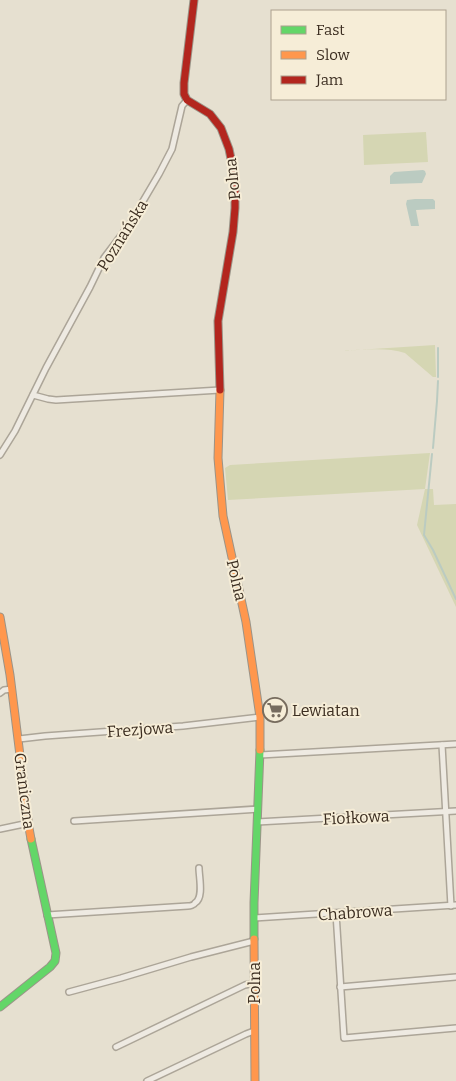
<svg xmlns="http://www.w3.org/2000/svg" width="456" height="1081" font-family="Bitter,serif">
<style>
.green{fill:#d5d6b3}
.water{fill:#bbcbc1}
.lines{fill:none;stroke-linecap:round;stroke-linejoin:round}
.stream{stroke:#bbcbc1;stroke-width:2}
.street-casing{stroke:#aca598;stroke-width:8}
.fast-casing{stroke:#9b9488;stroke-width:9}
.slow-casing{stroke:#9b9488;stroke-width:9}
.jam-casing{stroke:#9b9488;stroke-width:9}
.street{stroke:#eeeae2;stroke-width:5}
.fast{stroke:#63d668;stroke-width:7}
.slow{stroke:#ff974d;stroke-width:7}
.jam{stroke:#b3261e;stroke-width:7}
.labels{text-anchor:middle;stroke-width:4;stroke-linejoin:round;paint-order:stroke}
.street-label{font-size:16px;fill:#3b2d20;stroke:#f6edd7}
.poi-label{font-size:16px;fill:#3b2d20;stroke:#f6edd7;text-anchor:start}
</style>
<rect width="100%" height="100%" fill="#e6e0d0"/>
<g class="green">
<path d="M426,132L428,162L364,165L363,135Z"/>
<path d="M435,345L436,377H433L405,353C387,347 361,350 341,351Z"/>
<path d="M430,453L425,489H433L434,505L456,504V607L417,525L425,489L228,500L225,468L230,465Z"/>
</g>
<g class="water">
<path d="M423,170L425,171L426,174L422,183L390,184V176L394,172Z"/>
<path d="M415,199H433L435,201V209L416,210L419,226H411L406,204L407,200Z"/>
</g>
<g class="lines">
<g class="stream">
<path d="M438,377V348"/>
<path d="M433,448L437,401L438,381"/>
<path d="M432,454L424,535L433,550L456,599"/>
</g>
<defs>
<g id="street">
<path d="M33,395L48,399L56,400L220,390"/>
<path d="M0,455L15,431L46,368L90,287L104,258L129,225L159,174L172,149L182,106L187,100"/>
<path d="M0,693L4,690L12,689"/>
<path d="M19,739L45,736L183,726L260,717"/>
<path d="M442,745L451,906"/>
<path d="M260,755L456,744"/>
<path d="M74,821L258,809"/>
<path d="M257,822L456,811"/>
<path d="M0,829L29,823"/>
<path d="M336,913L344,1038L456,1028"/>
<path d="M47,915L188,906C190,906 194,905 195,903C204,898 199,877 199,868"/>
<path d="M254,918L456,905"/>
<path d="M340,987L456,977"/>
<path d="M69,992L121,978L191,957L254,941"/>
<path d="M116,1047L245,985L254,983"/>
<path d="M147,1081L246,1034L254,1031"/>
</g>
<g id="fast">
<path d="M254,939V903L260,750"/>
<path d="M0,1007L50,967L55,961L56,953L31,839"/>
</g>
<g id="slow">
<path d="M220,390L218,458L223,516L246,622L260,717V750"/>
<path d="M0,617L10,675L29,828L31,839"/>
<path d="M254,939L255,1081"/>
</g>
<path id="jam" d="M194,0L184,83V94L187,100L210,114L221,128L229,149L235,178V208L233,232L218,321L220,390"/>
</defs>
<use href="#street" class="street-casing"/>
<use href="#fast" class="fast-casing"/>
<use href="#slow" class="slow-casing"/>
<use href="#jam" class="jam-casing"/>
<use href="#street" class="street"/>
<use href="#fast" class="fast"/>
<use href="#slow" class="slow"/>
<use href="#jam" class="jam"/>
</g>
<defs>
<symbol id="supermarket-ring" viewBox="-11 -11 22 22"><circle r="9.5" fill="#f6edd7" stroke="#776c5e" stroke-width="1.5"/><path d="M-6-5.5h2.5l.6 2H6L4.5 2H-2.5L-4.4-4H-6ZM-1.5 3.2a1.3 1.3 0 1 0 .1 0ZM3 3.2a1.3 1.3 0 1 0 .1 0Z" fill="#776c5e"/></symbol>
</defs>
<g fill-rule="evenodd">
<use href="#supermarket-ring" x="261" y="696" width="28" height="28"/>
</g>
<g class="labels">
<g class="street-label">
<text transform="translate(232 179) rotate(-96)" y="6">Polna</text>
<text transform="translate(122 235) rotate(-58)" y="6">Poznańska</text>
<text transform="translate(237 580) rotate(77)" y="6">Polna</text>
<text transform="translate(140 729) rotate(-4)" y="6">Frezjowa</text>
<text transform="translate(25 791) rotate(83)" y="6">Graniczna</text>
<text transform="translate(356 817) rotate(-3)" y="6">Fiołkowa</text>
<text transform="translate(355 912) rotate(-4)" y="6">Chabrowa</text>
<text transform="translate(254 983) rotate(-90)" y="6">Polna</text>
</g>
<g class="poi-label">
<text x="292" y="716">Lewiatan</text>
</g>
</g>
<rect x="271" y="10" width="175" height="90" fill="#f6edd7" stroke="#aba08e"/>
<rect x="281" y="26" width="25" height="8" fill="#63d668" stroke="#aba08e"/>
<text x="316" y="35" font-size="15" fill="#3b2d20">Fast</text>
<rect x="281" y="51" width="25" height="8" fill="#ff974d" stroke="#aba08e"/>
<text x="316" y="60" font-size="15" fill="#3b2d20">Slow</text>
<rect x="281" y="76" width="25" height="8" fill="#b3261e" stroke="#aba08e"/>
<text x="316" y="85" font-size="15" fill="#3b2d20">Jam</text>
</svg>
